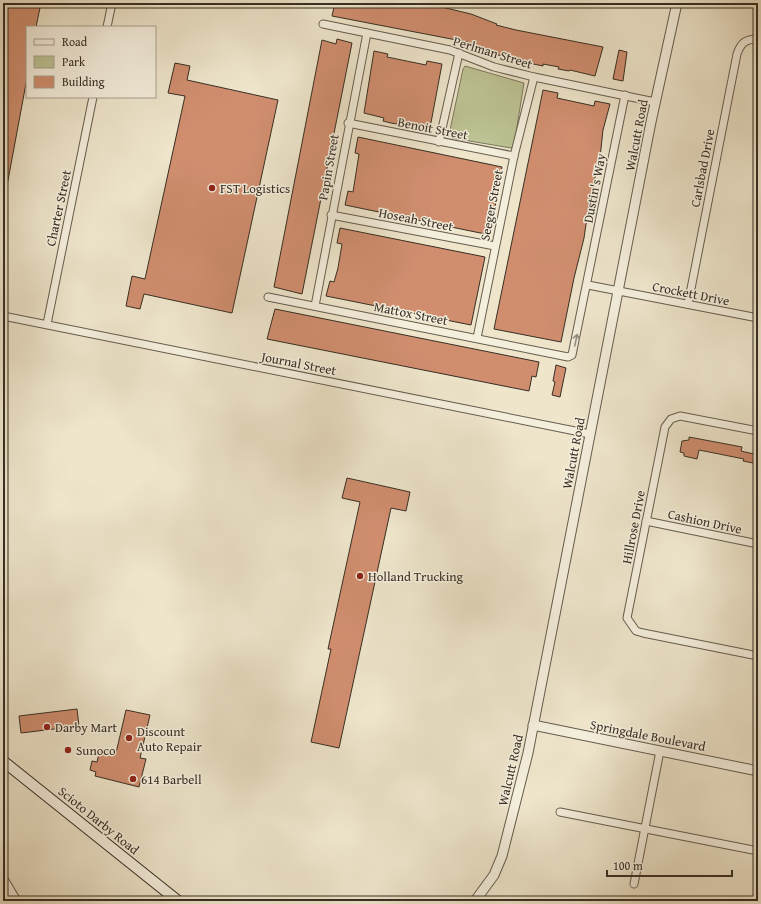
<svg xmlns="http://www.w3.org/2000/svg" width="761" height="904" font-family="'Gentium Book Plus',serif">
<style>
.park{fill:#bdc394;stroke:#7a785c}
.building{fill:#d08e6f;stroke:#372e23}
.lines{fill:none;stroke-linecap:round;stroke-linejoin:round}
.minor-casing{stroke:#655c4d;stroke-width:9}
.tertiary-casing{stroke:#655c4d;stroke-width:11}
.secondary-casing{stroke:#372e23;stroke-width:12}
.minor{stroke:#f4eedd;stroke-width:7}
.tertiary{stroke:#f4eedd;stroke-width:9}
.secondary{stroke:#f4eedd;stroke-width:10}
.oneway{stroke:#968e80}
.poi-dot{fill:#8f2418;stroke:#f4eedd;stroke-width:1.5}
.labels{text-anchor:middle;stroke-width:3;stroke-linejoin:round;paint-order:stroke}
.street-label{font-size:13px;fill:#372e23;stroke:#f4eedd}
.poi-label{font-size:13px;fill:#372e23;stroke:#f4eedd;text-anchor:start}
</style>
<rect width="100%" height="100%" fill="#eee5cb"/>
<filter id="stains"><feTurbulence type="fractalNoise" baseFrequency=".005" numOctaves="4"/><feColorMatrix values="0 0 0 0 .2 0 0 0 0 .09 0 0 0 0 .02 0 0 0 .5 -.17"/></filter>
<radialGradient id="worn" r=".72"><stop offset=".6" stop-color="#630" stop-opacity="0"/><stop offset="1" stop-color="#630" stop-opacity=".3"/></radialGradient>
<path class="park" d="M465,66L524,83L514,145L511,148L452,138L449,135L463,69Z"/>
<g class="building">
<path d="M3,3H41L36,27H27V78L6,191L3,190Z"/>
<path d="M335,3L357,5L358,3H425L471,14L497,24L496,25L516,30L603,47L595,76L570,70L569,71L558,69L559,67L543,64V66L505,58V57L479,49V47L467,42L332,16Z"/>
<path d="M337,39L352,43L302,294L274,287L322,40L336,44Z"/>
<path d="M619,50L627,52L623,81L613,79Z"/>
<path d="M374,51L388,54L387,57L426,65L427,61L442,64L430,128L409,123L408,126L391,123L383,121L384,118L364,113Z"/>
<path d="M175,63L190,66L187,80L278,100L232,313L144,294L140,309L126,306L132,276L145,279L185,96L168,93Z"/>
<path d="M543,90L558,93L557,98L594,106L595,101L610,104L603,130L600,158L590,197L584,238L574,278L561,342L494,329Z"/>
<path d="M358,137L502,167L490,235L345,205L348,191L353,192L359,154L355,153Z"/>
<path d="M340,228L485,257L471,325L326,296L330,281L334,282L338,268L342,244L337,243Z"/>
<path d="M275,309L539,362L536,377L532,376L529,391L267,339Z"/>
<path d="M556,365L566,368L560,397L552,395L555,382L553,381Z"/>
<path d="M689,437L742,447L741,451L758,455V464L743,461L744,459L699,450L697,459L684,456V453L680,452L682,441L689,440Z"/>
<path d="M347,478L410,492L406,511L391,508L339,748L311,742L331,649H328L360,502L342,498Z"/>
<path d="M77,709L79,726L21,733L19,716Z"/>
<path d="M126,710L150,715L140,758L146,759L139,787L95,776L96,772L90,770L92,761L97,762L100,749L116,753Z"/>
</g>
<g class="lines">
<defs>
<g id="minor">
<path d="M323,24L450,50L494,67L534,77L655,102"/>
<path d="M107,27L112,3"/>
<path d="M348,123L514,156"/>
<path d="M439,142L459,53"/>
<path d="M331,215L495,246"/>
<path d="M588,285L758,318"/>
<path d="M268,297L568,357L572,355L625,95"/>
<path d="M688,304L737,54C741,43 745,39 758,39"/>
<path d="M315,306L367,33"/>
<path d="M3,316L590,434"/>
<path d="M47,324L93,97"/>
<path d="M477,338L514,156L534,77"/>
<path d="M758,431L680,416L671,419L665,427L627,618L636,631L643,633L758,656"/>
<path d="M646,521L758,544"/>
<path d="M560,812L758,851"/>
<path d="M634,884L660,751"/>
</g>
<g id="tertiary">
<path d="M533,725L758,771"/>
<path d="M3,879L16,901"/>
<path d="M475,901L494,875L502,856L528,753L651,122L677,3"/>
</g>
<path id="secondary" d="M3,761L178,901"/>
</defs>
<use href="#minor" class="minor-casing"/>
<use href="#tertiary" class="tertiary-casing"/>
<use href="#secondary" class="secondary-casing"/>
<use href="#minor" class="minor"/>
<use href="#tertiary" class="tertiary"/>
<use href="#secondary" class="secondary"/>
</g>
<defs><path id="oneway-shaft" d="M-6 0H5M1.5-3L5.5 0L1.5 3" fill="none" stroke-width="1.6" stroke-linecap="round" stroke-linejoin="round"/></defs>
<use class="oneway" href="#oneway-shaft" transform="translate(576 340) rotate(-78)"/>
<g class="poi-dot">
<circle cx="212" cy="188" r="4"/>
<circle cx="360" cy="576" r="4"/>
<circle cx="47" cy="727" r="4"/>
<circle cx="129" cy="738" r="4"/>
<circle cx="68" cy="750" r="4"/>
<circle cx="133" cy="779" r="4"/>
</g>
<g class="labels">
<g class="street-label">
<text transform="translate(493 52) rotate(17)" y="5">Perlman Street</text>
<text transform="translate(433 128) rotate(11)" y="5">Benoit Street</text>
<text transform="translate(636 135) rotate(-79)" y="5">Walcutt Road</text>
<text transform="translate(328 167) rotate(-80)" y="5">Papin Street</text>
<text transform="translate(702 168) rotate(-79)" y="5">Carlsbad Drive</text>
<text transform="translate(594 188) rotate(-79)" y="5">Dustin's Way</text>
<text transform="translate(491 205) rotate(-79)" y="5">Seeger Street</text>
<text transform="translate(58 208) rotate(-78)" y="5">Charter Street</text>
<text transform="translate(416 219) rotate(11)" y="5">Hoseah Street</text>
<text transform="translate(691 293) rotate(11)" y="5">Crockett Drive</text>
<text transform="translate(411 313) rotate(11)" y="5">Mattox Street</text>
<text transform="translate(299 363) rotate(11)" y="5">Journal Street</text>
<text transform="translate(573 453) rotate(-79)" y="5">Walcutt Road</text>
<text transform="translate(705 521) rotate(12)" y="5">Cashion Drive</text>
<text transform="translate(633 527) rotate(-79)" y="5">Hillrose Drive</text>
<text transform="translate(648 735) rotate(11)" y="5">Springdale Boulevard</text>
<text transform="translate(510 770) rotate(-77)" y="5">Walcutt Road</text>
<text transform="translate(99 820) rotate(39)" y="5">Scioto Darby Road</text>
</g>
<g class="poi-label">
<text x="220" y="193">FST Logistics</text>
<text x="368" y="581">Holland Trucking</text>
<text x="55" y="732">Darby Mart</text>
<text x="137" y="736">Discount<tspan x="137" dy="15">Auto Repair</tspan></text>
<text x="76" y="755">Sunoco</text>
<text x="141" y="784">614 Barbell</text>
</g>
</g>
<rect width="761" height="904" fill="none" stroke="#eee5cb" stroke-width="16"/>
<rect x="4" y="4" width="753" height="896" fill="none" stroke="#372e23" stroke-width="2"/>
<rect x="8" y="8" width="745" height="888" fill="none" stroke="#372e23"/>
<rect x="26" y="26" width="130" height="72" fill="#f4eedd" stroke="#a8a193"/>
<rect x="34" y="39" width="20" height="6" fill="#f4eedd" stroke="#a8a193"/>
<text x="62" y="46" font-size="12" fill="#372e23">Road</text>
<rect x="34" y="56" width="20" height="12" fill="#bdc394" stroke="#a8a193"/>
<text x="62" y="66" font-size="12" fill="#372e23">Park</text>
<rect x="34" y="76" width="20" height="12" fill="#d08e6f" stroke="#a8a193"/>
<text x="62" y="86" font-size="12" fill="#372e23">Building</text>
<path d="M607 870v6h125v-6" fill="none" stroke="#372e23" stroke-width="2"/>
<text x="613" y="870" font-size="12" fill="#372e23" stroke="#f4eedd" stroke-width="3" paint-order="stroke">100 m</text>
<rect width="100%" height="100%" filter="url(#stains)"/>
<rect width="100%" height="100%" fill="url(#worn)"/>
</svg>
